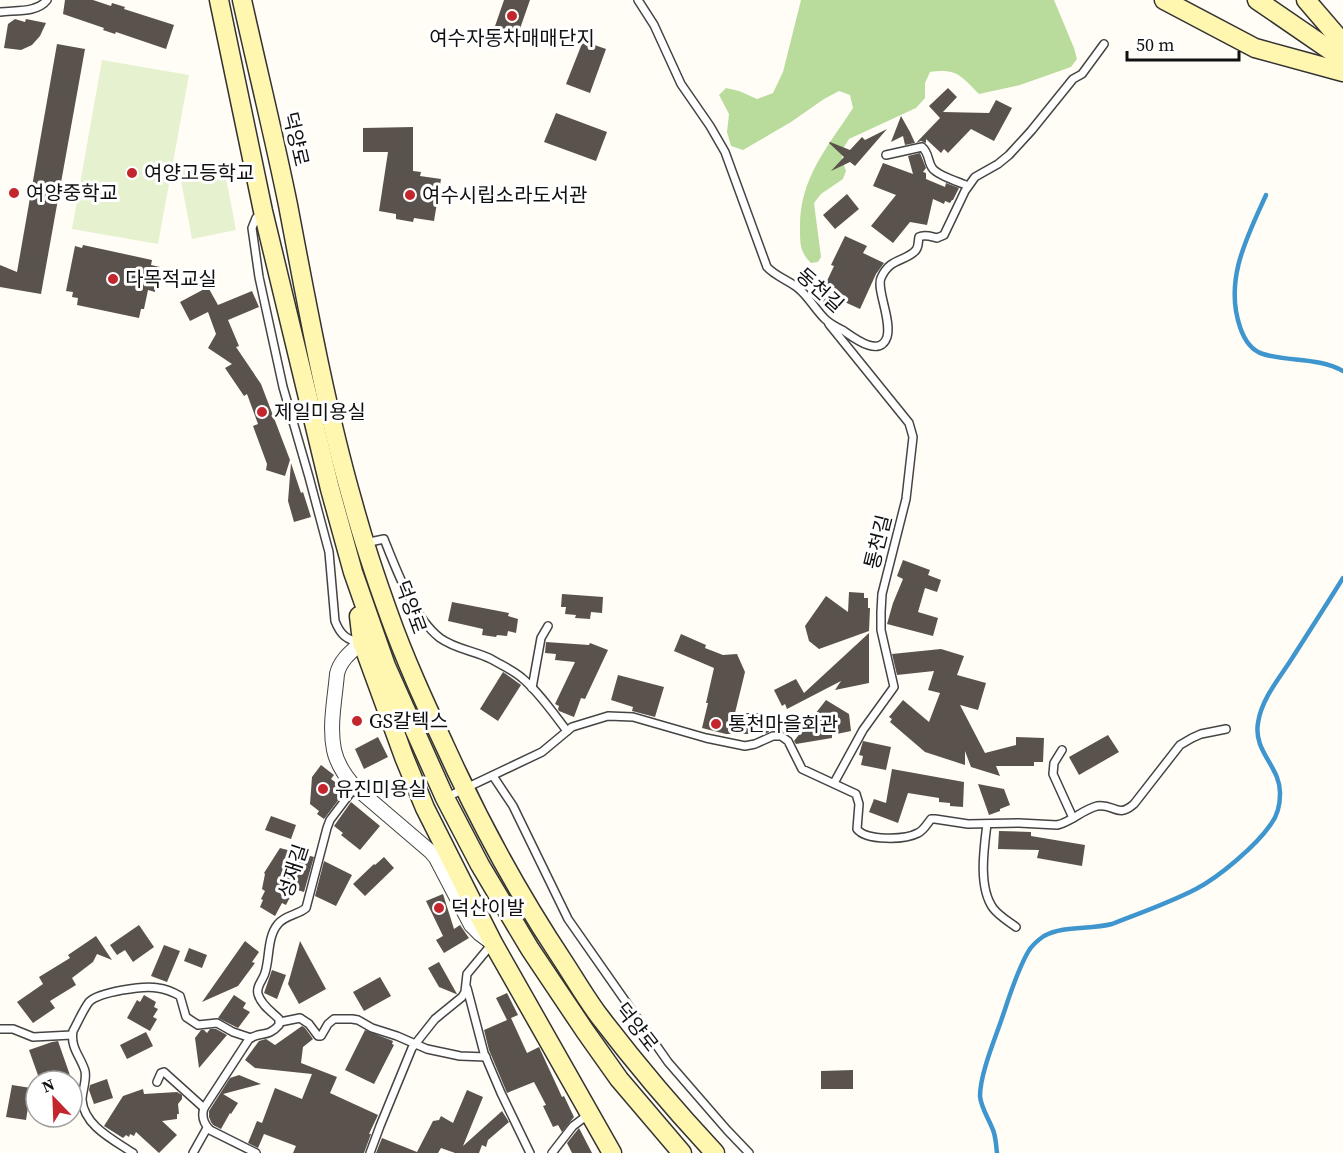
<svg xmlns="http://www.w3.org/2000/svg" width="1343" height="1153" font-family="'Source Serif 4','Noto Sans KR',serif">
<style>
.forest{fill:#b9dc9c}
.pitch{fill:#e6f2cf}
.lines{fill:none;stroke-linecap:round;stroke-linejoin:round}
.stream{stroke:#3f96cf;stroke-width:4.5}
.building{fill:#5a524d}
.lane-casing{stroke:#444;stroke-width:10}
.street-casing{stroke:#444;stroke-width:16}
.secondary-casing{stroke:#333;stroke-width:21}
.lane{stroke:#fff;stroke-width:7}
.street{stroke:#fff;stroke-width:14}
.secondary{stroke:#fff6b0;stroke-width:18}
.poi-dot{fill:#c4262e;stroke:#fff;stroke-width:2}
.labels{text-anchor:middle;stroke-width:6;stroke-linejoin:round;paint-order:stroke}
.poi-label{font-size:20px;fill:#111;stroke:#fff;text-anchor:start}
.street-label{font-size:20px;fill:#111;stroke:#fff}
</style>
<rect width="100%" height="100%" fill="#fffdf5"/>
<path class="forest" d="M801,0H1054L1074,48L1077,59L1071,67L1020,85L979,94C961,76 957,68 930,72L925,83V98L916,108L849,139L844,147L842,159L846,171L843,179L821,194L814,203L821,257L818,262L811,263C800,252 800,244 800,229C799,179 827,148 853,108L850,95L839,91L824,99L791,122L743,150L731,146L727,132L729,114L719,95L726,88L739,91L757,99L773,93L783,72Z"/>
<g class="pitch">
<path d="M102,60L189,75L158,244L72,229Z"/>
<path d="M223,162L236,230L192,239L179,170Z"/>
</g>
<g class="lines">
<g class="stream">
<path d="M1266,195C1247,237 1224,280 1240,327C1244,339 1250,350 1263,354C1289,362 1318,357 1343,371"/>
<path d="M997,1153C996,1146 996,1137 993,1130C989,1119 981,1108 980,1096C980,1075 994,1041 1001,1021C1009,998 1016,973 1028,952C1032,945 1038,940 1044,936C1064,925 1089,930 1112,924C1140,913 1169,903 1196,889C1219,877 1256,846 1271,824C1277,816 1280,805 1280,794C1281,767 1253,752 1258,723C1261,701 1277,681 1289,663C1307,635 1325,607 1343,578"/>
</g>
</g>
<g class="building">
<path d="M65,0H93L111,6L112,3L125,7L124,9L174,25L166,49L116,32L115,34L103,30L104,28L63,14Z"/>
<path d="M504,0H530L516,40L493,32Z"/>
<path d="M15,19L25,22L26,19L46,23L40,36L32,45L21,50L4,48L8,24Z"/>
<path d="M583,41L606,49L590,93L566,84Z"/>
<path d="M57,44L85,49L41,294L0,287V265L17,272Z"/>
<path d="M948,88L957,97L943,112L989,113L996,100L1012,108L994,141L971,129L948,153L944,149L941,153L926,139V143L921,141L916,143L940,118L929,106Z"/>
<path d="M556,113L607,132L596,161L544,142Z"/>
<path d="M901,116L910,132L915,143L905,145L903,136L891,142Z"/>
<path d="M413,127V171L421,172L420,176L441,179L434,221L414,218L413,222L396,219V214L379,211L388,152H363V128Z"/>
<path d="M887,129L855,166L850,162L831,171L844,157L829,143L830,142L850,150L862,137L865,140Z"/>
<path d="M920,153L926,168L923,172L926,173V179L945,187L946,183L959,188L953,200H952L950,203L945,201L944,204L933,199L927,225L910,222L893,243L871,226L896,195L873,186L883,163L913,174L908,156Z"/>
<path d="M847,194L859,209L835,229L823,215Z"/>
<path d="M845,236L867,246L863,253L884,263L876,274L860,309L838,299L834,307L818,300L834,266L831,265Z"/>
<path d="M83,245L152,260L151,265L160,267L155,292L148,290L144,309H141L139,318L77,305L78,298L72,297L73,292L66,291L75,246L82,248Z"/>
<path d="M208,287L218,305L252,291L259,307L228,320L239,346L236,347L261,384L290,460L285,476L266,470L267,464L253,426L258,424L247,394L244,396L225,368L232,364L208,348L216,334L208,312L190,321L180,302Z"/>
<path d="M291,463L301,493L303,492L311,517L294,522L288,501Z"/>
<path d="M903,560L930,570L928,575L941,580L937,592L925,588L918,612L938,618L933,636L887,624L893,603L903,579L897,576Z"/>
<path d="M849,592L864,593V598H868V608H870L869,631L819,649L809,641L805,626L826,596L848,612Z"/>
<path d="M562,594L603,597L602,613L591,612L590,619L575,618L576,615L565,614L566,607H561Z"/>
<path d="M452,602L509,613L508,616L518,619L516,633L508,631L507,636L497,635L496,637L482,635L483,629L448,621Z"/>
<path d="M869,633V683L835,690L841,681L787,709L785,704L782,706L774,690L796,679L804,693Z"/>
<path d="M681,634L706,645L705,648L723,655L737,654L745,672L735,713H761L769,732L764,734H726L702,728L708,703H706L714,668L674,651Z"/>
<path d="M546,642L589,645L590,643L608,650L585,699L581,698L574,717L559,711L558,709L559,706L555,704L575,662L555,660L556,654L545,653Z"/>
<path d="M941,649L964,656L957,675L986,683L978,710L960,705L985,753L1016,745V737L1044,738L1043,762H1034V766H996L1000,776L971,767L965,751V765L925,752L890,722L892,719L889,717L903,700L929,722L940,693L928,690L934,671L897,675L892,654Z"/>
<path d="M503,672L521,685L498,721L480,709Z"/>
<path d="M618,675L664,687L655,717L632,711L633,707L611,700Z"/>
<path d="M826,700L849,714L851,731L832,735V738L796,744L794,741Z"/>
<path d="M1108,735L1119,752L1079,775L1069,757Z"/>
<path d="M378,737L388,757L364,769L355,749Z"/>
<path d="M863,741L891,747L886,770L861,765L863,756L859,755Z"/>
<path d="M321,765L334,775L331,779L346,790L324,819L317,814L319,811L310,804L312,777Z"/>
<path d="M892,769L964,782L963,807L950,806V803L939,802V798L908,793L898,823L869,812L874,799L886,803Z"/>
<path d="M978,784L1004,789L1010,805L1000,809V811L989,815Z"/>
<path d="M351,802L380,826L360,850L341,835L343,833L334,826Z"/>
<path d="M271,816L296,825L291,839L265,830Z"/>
<path d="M999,831L1031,832V836L1085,845L1082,866L1037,858L1039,850L998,849Z"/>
<path d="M280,848L314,857L304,892L294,889L286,905L282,903L275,916L260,907L263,900L261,899L265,891L262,889L265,874L264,873Z"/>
<path d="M384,857L394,868L365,896L353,884L374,864L375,865Z"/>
<path d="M324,861L352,875L336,906L315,896Z"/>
<path d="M443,894L454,929L460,925L469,938L444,953L436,940L443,936L426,901Z"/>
<path d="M139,925L154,947L133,962L125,950L117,955L110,945Z"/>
<path d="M96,936L112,960L97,954L93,962L72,978L76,985L50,1001L55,1008L33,1023L17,1002L43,984L39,977L70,958L68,955Z"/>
<path d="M245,941L259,952L252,962L255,963L238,986L202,1002Z"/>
<path d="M300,941L326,989L299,1004L288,984Z"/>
<path d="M164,945L180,951L167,982L151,976Z"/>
<path d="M189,948L207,955L202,968L184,961Z"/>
<path d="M439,962L457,994H456L439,987L428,968Z"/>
<path d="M272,970L286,975L277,999L264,993Z"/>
<path d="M380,977L391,996L364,1011L353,992Z"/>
<path d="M507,993L518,1015L511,1018L527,1053L539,1047L562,1097L564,1096L574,1117L562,1132L558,1125L553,1127L543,1106L546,1105L534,1082L507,1093L489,1050L484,1030L507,1020L496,998Z"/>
<path d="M144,995L156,1002L154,1007L158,1009L153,1017L157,1019L150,1031L127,1018L137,1000L140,1002Z"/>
<path d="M234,995L246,1003L243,1008L250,1012L238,1028L218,1018Z"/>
<path d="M302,1026L305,1028L313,1039L303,1047L301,1063L337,1077L330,1093L378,1115L369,1134H371L364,1153H293L296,1146L264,1134L258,1148L248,1143L257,1121L262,1123L275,1088L302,1099L312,1074L255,1068L245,1060L259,1041L266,1039L275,1045Z"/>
<path d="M210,1029H216L227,1035L199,1068L195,1038L201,1030H204L207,1033Z"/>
<path d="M365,1030L393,1041L392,1044L394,1045L374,1084L345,1070Z"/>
<path d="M146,1032L153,1046L127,1059L120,1045Z"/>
<path d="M58,1041L72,1081H40L29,1050L52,1042Z"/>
<path d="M853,1070V1089H821V1071Z"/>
<path d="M239,1075L261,1084L223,1094L238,1103L231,1114L230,1113L221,1129L213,1125L211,1122L209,1117V1111L230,1078Z"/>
<path d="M107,1079L113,1098L94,1104L89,1090L90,1085Z"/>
<path d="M12,1085L31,1088L26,1120L6,1117Z"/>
<path d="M143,1089L144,1094L177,1092L182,1095V1099L178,1104L179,1114H177V1119L162,1121L177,1135L159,1153L136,1132L134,1136L130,1134L129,1137L126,1135L123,1138L104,1126L123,1096Z"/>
<path d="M467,1090L483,1097L463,1146L502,1111L509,1122L488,1140L486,1147L482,1145L479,1153H455L441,1148L438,1153H376L382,1138L417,1152L433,1121L439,1120L441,1116L453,1123Z"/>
<path d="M579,1128L592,1153H572L567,1143Z"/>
</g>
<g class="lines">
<defs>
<g id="lane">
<path d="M638,0L654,25L681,84L710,126L725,152L767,267C775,276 788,280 798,288C808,296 815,309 825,319C830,324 838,328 844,331C854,338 880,358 887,337C892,320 876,289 881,278C890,257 906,262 916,250C919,246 918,241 919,237C925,234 932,237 937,238L944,235L965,191L975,177L998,164L1009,155L1031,131L1073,79L1082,74L1104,44"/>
<path d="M0,12C15,10 37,13 47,0"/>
<path d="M886,155L922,147C930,154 927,162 933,169C939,176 959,182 968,186"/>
<path d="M261,213L256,218L252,228L259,277L283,387L309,477L329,552L335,621C340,634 347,641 361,642"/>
<path d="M829,324L909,423L913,437L906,499L882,594L881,612V630L894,687L863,730L834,783"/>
<path d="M365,543L384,539C396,569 414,618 440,638C455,649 475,651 491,659C501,665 513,670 522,678C539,692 553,713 567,731"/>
<path d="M532,688L541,638L548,626"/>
<path d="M1062,750L1054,763L1053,774L1073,818"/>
<path d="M493,776L513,806L568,919L668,1062L727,1130L749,1153"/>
<path d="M445,798L542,752L572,727L608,716L633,717L706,738L745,746L755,744L773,736H781L788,741L802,769L856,794L859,804L857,829C866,841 905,840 918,833C924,830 927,824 931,819H935L968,824L1019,823L1057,825C1071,822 1082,810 1097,806C1114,803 1117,819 1134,804L1180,745L1192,738L1201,734L1226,729"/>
<path d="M987,824C984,848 978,887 993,908C999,916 1008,921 1016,927"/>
<path d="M467,988L484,1053L501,1093L530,1153"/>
<path d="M280,1022L300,1018L309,1024L318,1036H321L328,1024L334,1019H352L358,1020L372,1028L397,1036L427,1049L460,1056L486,1057"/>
<path d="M0,1029H13L33,1037L72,1035"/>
<path d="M157,1082L161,1073L164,1072L204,1108"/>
<path d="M133,1153C114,1140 84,1126 82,1100C82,1091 87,1080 85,1071C81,1057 70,1048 73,1031C78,1022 83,1010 89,1002C99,992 144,985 158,988C166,989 173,992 180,996L186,1017L198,1025L217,1023L233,1032L251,1038"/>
<path d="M193,1153L207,1128"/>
<path d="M256,1153L210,1130C204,1124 201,1117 204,1108L249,1039C260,1031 268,1038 279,1025V1019C272,1012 261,1005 258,994C256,986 263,980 265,973C270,957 267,937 278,924C285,915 298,915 306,908L327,828L330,820L355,787"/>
<path d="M370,1153L380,1126L412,1048L435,1019L462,997L465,992L467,974L491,945"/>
<path d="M552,1153L573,1126L589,1114"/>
</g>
<path id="street" d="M362,642C352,651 340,660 337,674C335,698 329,726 334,750C337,764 345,776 355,787L431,852L436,858L471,925L480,934L492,943"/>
<g id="secondary">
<path d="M219,0L263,211L330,489L353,572L386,666L445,798L480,865L530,949L585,1031L619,1079L682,1153"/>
<path d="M242,0C257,68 274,136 288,205C307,305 325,405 353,503C363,540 375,576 388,612C407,666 432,718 456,770C488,838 523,901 565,964C576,981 587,1000 600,1017C636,1064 674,1109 715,1153"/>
<path d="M1164,0L1255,48L1343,72"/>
<path d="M1257,0L1343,59"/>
<path d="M1306,0L1343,43"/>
<path d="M359,616L362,642L404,757L425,808L493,943L612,1153"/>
</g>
</defs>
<use href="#lane" class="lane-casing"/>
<use href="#street" class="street-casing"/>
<use href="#secondary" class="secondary-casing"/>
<use href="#lane" class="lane"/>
<use href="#street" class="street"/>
<use href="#secondary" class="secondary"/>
</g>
<g class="poi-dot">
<circle cx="512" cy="16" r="6"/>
<circle cx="132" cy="173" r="6"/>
<circle cx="14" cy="193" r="6"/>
<circle cx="410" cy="195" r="6"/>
<circle cx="113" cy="279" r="6"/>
<circle cx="262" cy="412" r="6"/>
<circle cx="357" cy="721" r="6"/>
<circle cx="716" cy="724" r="6"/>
<circle cx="323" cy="789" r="6"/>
<circle cx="439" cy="908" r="6"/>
</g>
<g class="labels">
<g class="poi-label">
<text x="512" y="45" text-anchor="middle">여수자동차매매단지</text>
<text x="144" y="180">여양고등학교</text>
<text x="26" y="200">여양중학교</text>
<text x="422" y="202">여수시립소라도서관</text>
<text x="125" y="286">다목적교실</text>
<text x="274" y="419">제일미용실</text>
<text x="369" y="728">GS칼텍스</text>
<text x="728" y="731">통천마을회관</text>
<text x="335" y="796">유진미용실</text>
<text x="451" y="915">덕산이발</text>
</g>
<g class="street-label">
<text transform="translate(296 139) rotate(77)" y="7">덕양로</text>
<text transform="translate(820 290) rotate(42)" y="7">동천길</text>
<text transform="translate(878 542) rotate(-76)" y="7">통천길</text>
<text transform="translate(411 607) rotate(70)" y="7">덕양로</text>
<text transform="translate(293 871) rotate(-72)" y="7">성재길</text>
<text transform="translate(637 1027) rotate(52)" y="7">덕양로</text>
</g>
</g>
<g transform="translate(54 1099) rotate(337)"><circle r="28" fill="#ffffff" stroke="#a0a0a0" stroke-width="1.5"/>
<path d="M0-4.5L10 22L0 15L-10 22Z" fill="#c4262e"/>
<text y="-9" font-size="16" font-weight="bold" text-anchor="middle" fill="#111111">N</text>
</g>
<path d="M1127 51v9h112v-9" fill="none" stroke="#111111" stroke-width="3"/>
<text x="1136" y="51" font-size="18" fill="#111111" stroke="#ffffff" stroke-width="4.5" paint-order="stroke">50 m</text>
</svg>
